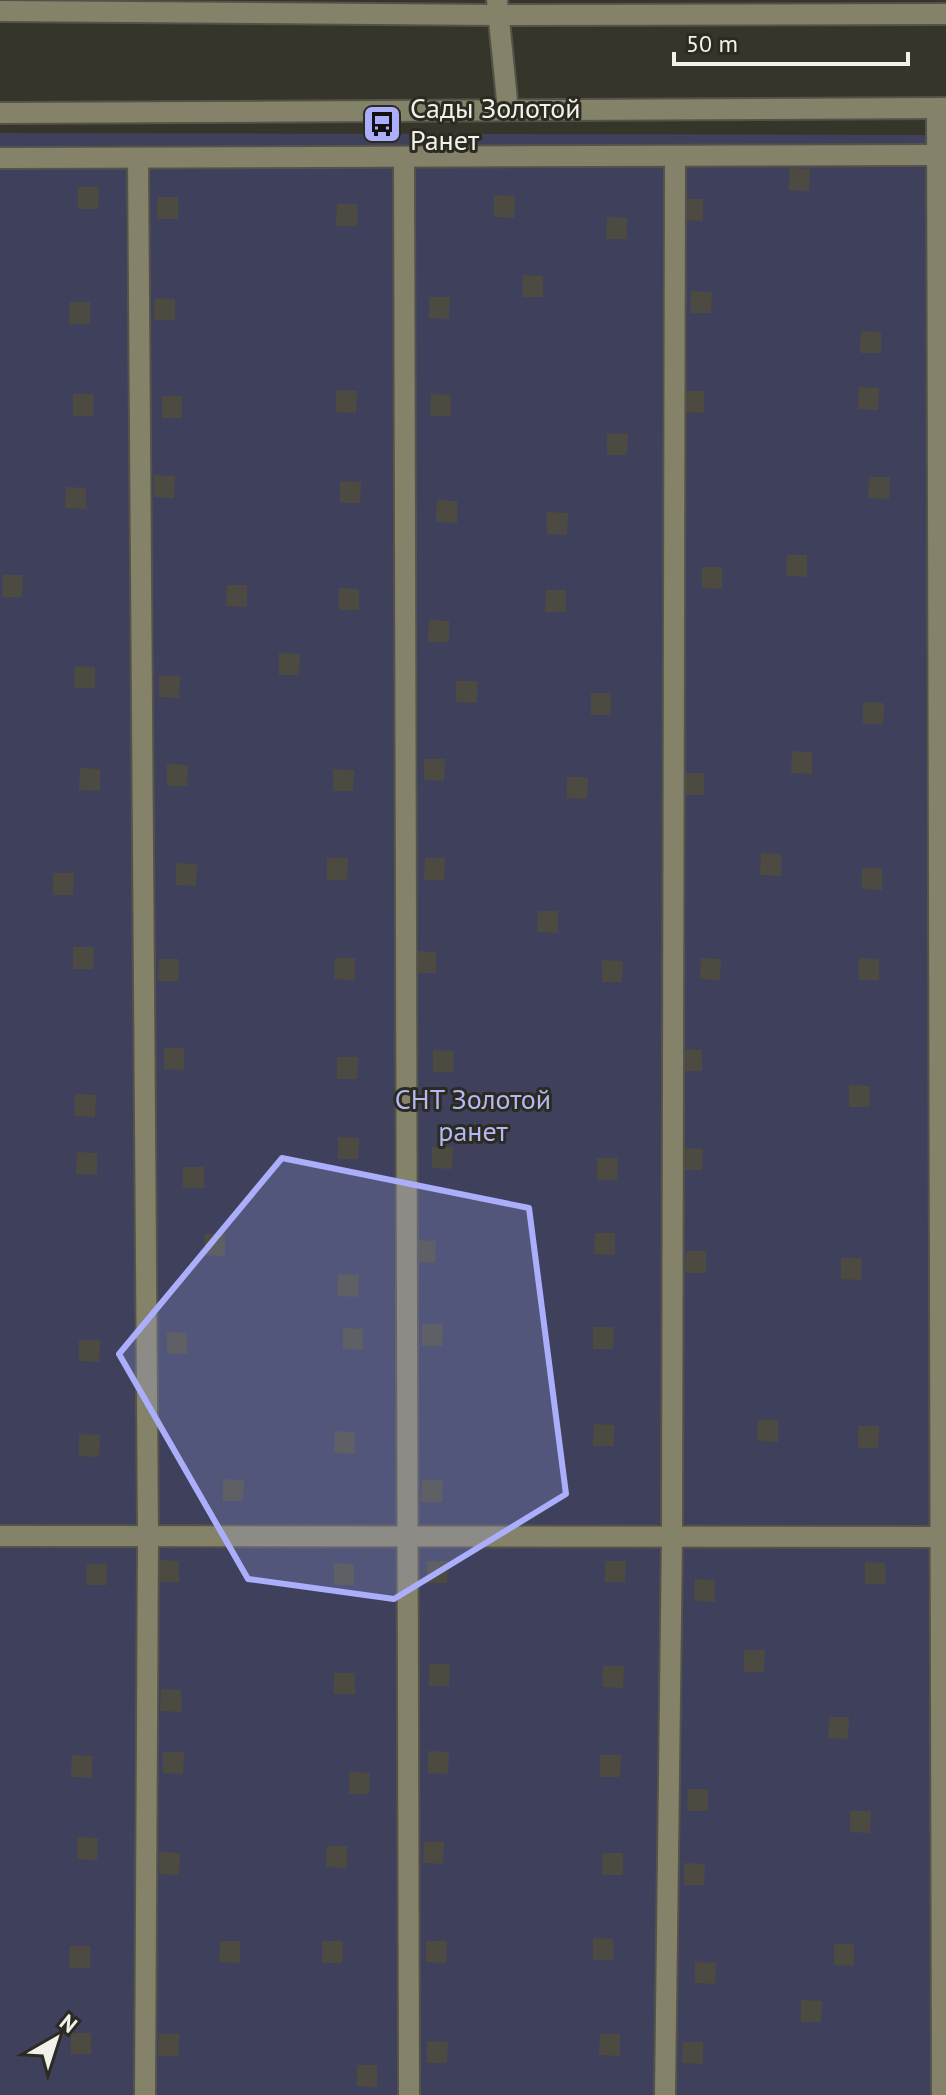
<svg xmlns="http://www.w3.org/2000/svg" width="946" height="2095" font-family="'PT Sans',sans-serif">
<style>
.green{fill:#3e405c}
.building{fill:#4d4b41}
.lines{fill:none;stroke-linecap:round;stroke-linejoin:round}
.minor-casing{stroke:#545349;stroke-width:24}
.minor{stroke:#85826a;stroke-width:20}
.marked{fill:#abaffb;fill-opacity:0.2;stroke:#abaffb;stroke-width:6;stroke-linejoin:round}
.labels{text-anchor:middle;stroke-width:6;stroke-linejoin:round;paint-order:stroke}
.poi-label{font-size:28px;fill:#f2f1ea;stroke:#2c2b21;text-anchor:start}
.park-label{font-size:28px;fill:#b4b8f5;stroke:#2c2b21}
</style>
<rect width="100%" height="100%" fill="#36352a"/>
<path class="green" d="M0,133L946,135V2095H0Z"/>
<g class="building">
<path d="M789,168L810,169L809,191L789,190Z"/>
<path d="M78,187H99L98,209H78Z"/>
<path d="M494,195L515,196L514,218L494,217Z"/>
<path d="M158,197H178V219H157Z"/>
<path d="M682,199H703V221L682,220Z"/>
<path d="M337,204H357V226H336Z"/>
<path d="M607,217L627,218V239H606Z"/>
<path d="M523,275L543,276V297H523Z"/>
<path d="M691,291L712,292L711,313H691Z"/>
<path d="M429,297H450L449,319L429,318Z"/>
<path d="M155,298L175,299V320H154Z"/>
<path d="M70,302H90V324H69Z"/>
<path d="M861,331L881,332V353H860Z"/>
<path d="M859,387L879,388L878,410L858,409Z"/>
<path d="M336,390L357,391L356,413L336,412Z"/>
<path d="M684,391H704V413L683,412Z"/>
<path d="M73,394H94L93,416H73Z"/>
<path d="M431,394L451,395V416H430Z"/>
<rect x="162" y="396" width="20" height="22"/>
<path d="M607,433L628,434L627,455H607Z"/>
<path d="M154,475L175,476L174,498L154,497Z"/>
<path d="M869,477H890L889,499L868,498Z"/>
<path d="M340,481L361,482L360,503H340Z"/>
<path d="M66,487L86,488V509L65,508Z"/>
<path d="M437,500L457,501V523L436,522Z"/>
<path d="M547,512L568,513L567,535L547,534Z"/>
<path d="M787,555H807V577L786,576Z"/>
<path d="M702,567H722V589L702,588Z"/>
<path d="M3,575H23L22,597H2Z"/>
<path d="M227,585H247V607L226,606Z"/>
<path d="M339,588L359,589V610H339Z"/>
<path d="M546,590H566V612H545Z"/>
<path d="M429,620L449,621V642H428Z"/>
<path d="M279,653L300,654L299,675H279Z"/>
<path d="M75,666L95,667V688H74Z"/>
<path d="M159,676H180L179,698L159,697Z"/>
<path d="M456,681H477V703L456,702Z"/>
<rect x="591" y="693" width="20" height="22"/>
<path d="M863,702L884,703L883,724H863Z"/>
<path d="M792,751L812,752V774L791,773Z"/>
<path d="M424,759H445L444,781L424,780Z"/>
<path d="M167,764L188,765L187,786H167Z"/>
<path d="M80,768L100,769V791L79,790Z"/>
<path d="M333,769L354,770L353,791H333Z"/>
<path d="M684,773H704V795H683Z"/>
<path d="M567,777H588L587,799L567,798Z"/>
<path d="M761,853L781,854V876L760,875Z"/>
<path d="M327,858H348L347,880H327Z"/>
<path d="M425,858H445L444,880H424Z"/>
<path d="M176,863L197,864L196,886L176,885Z"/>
<path d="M862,868H882V890L862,889Z"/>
<path d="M53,873H74L73,895H53Z"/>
<path d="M538,911H558V933L537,932Z"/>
<path d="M73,947H94L93,969H73Z"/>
<path d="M416,951L436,952V973H416Z"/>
<path d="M335,958H355V980L334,979Z"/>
<path d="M701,958L721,959L720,980L700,979Z"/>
<path d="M859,958L879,959V980H859Z"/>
<path d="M159,959H179L178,981H158Z"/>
<path d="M602,960L623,961L622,982H602Z"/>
<path d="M164,1048H184V1070L164,1069Z"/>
<path d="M682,1049L702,1050V1071H682Z"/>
<path d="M433,1050L454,1051L453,1072H433Z"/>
<path d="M337,1057H358L357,1079H337Z"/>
<path d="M849,1085L870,1086L869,1107H849Z"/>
<path d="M75,1094L96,1095L95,1117L75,1116Z"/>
<path d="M338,1137L359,1138L358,1159H338Z"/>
<path d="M432,1147H453L452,1169L432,1168Z"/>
<path d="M683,1148L703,1149L702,1170H682Z"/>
<path d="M77,1152L97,1153V1175L76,1174Z"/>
<path d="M597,1158H618L617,1180H597Z"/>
<rect x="183" y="1167" width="21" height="21"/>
<path d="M595,1233H615V1255L594,1254Z"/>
<path d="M205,1234H225V1256L204,1255Z"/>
<path d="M415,1240L436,1241L435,1263L414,1262Z"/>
<path d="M686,1251H706V1273H685Z"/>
<path d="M841,1258H862L861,1280L841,1279Z"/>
<path d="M338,1274L359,1275L358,1297L337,1296Z"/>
<path d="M422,1324H443L442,1346H422Z"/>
<path d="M593,1327H614L613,1349H593Z"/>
<path d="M343,1328L363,1329V1350L343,1349Z"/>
<path d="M167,1332L187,1333V1354H167Z"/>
<path d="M79,1340H100L99,1362L79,1361Z"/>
<path d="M758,1420H778V1442L757,1441Z"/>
<path d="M594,1424L614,1425V1446H593Z"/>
<path d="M858,1426H879L878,1448H858Z"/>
<path d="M335,1431L355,1432V1454L334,1453Z"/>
<path d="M79,1434L100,1435L99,1457L79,1456Z"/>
<path d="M223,1479L244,1480L243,1501H223Z"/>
<path d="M422,1480H443L442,1502H421Z"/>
<path d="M159,1560L179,1561V1582H159Z"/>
<path d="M427,1561H448L447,1583H427Z"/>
<path d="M605,1561H626L625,1582H605Z"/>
<path d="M865,1562L885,1563V1584H865Z"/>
<path d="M334,1563L354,1564V1585H334Z"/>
<path d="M87,1564H107V1585H86Z"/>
<path d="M695,1579L715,1580V1602L694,1601Z"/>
<path d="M744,1650H765L764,1672H744Z"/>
<path d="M429,1664H450L449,1686H429Z"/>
<path d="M603,1666H624L623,1688L603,1687Z"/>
<rect x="334" y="1673" width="21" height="21"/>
<path d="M161,1689L181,1690V1712L160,1711Z"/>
<path d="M829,1717H849L848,1739L828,1738Z"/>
<path d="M428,1751L449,1752L448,1774L428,1773Z"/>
<path d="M163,1752H184L183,1774L163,1773Z"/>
<path d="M72,1755L92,1756V1778L71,1777Z"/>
<path d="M600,1755H621L620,1777H600Z"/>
<path d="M349,1772L370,1773L369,1794H349Z"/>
<path d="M688,1789H708V1811H687Z"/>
<path d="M850,1811H871L870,1833L850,1832Z"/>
<path d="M77,1837L98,1838L97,1860L77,1859Z"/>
<path d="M424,1842H444L443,1864L423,1863Z"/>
<path d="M327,1846H347V1868L326,1867Z"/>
<path d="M159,1852L180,1853L179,1875L159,1874Z"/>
<path d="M603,1853H623V1875H602Z"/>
<path d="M684,1863L705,1864L704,1885H684Z"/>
<path d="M593,1938L613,1939V1960H593Z"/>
<path d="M220,1941H240V1963L219,1962Z"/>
<path d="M322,1941H343L342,1963H322Z"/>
<path d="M426,1941H447L446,1963L426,1962Z"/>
<path d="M834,1944H854V1966L834,1965Z"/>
<path d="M70,1946H90V1968H69Z"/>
<path d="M695,1962L716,1963L715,1984L695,1983Z"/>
<path d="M801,2000L822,2001L821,2022H801Z"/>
<rect x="71" y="2033" width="20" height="21"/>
<path d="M159,2034H179V2056H158Z"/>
<path d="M600,2034H620V2056L599,2055Z"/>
<path d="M427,2041L448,2042L447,2063H427Z"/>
<path d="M683,2042H703V2064L682,2063Z"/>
<path d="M357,2065H377V2087L357,2086Z"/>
</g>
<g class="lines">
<defs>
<g id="minor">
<path d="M497,0L508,110"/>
<path d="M0,11L496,15L946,14"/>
<path d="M937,108L942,2095"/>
<path d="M0,113L946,108"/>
<path d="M404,157L409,2095"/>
<path d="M0,158L937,155"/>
<path d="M138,158L148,1537L145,2095"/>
<path d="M0,1536L940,1537"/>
<path d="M665,2095L672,1537L675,156"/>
</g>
</defs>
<use href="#minor" class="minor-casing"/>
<use href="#minor" class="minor"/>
</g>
<path class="marked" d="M282,1158L529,1208L566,1494L394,1599L248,1579L119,1354Z"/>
<defs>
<symbol id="bus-square" viewBox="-11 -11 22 22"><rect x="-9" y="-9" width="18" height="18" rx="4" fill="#abaffb" stroke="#2c2b21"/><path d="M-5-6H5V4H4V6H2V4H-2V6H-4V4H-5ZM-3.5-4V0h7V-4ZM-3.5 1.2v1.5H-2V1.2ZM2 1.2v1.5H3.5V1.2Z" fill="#111"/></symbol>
</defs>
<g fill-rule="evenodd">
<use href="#bus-square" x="360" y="102" width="44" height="44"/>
</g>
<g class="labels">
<g class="poi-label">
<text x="410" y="118">Сады Золотой<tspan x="410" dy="32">Ранет</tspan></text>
</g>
<g class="park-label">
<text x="473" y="1109">СНТ Золотой<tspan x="473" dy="32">ранет</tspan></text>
</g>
</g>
<g transform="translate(56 2039) rotate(39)" stroke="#2c2b21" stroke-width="6" paint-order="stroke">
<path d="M0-6L14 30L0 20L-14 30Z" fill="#f2f1ea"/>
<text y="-12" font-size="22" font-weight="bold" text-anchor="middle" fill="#f2f1ea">N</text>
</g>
<path d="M674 52v12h234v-12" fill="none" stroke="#f2f1ea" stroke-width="4"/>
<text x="686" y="52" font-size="24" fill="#f2f1ea" stroke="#2c2b21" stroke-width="6" paint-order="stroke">50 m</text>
</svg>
